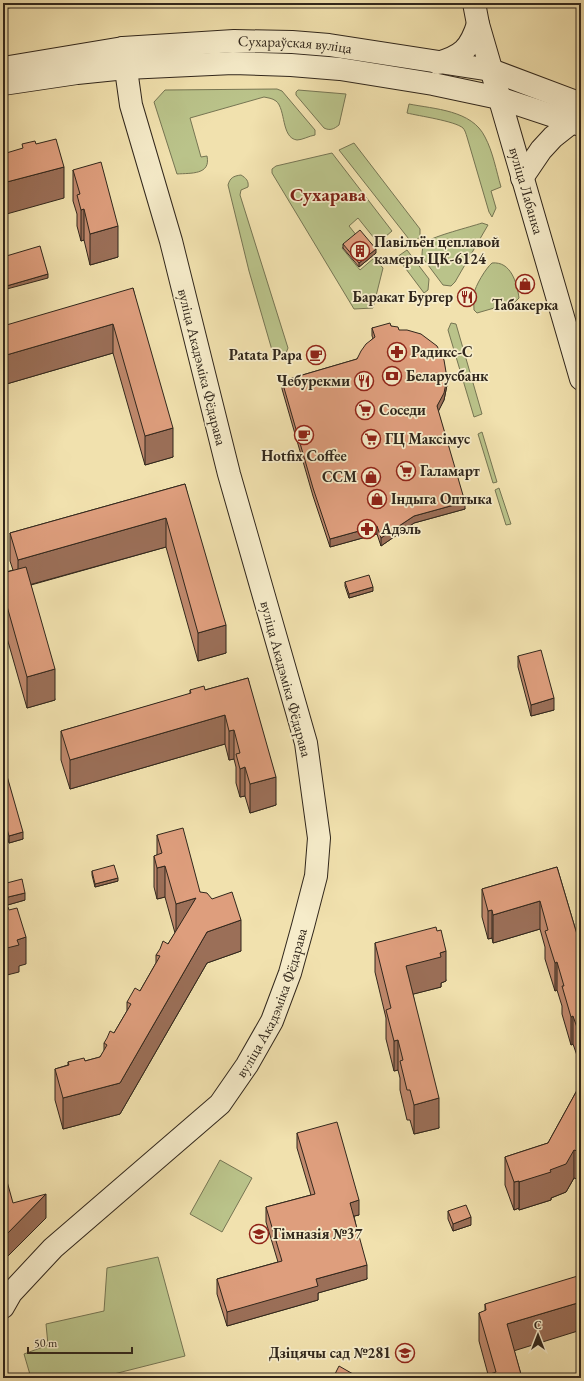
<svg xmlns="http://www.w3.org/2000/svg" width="584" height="1381" font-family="'EB Garamond',serif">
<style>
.green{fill:#bac38a;stroke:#767553}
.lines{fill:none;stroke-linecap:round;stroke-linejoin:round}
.secondary-casing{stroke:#31271c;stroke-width:24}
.secondary{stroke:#f6ecca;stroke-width:22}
.wall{fill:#bf886c;stroke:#31271c}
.shaded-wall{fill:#9b6f58;stroke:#31271c}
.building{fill:#de9e7d;stroke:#31271c}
.labels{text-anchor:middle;stroke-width:3.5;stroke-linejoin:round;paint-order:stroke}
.street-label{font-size:15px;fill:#31271c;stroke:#f6ecca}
.poi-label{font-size:15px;font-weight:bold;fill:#31271c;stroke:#f6ecca;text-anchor:start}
.district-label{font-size:19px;font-weight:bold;fill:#7a1f14;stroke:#f6ecca}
</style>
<rect width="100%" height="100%" fill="#f1e1ae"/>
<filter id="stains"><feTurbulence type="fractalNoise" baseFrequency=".005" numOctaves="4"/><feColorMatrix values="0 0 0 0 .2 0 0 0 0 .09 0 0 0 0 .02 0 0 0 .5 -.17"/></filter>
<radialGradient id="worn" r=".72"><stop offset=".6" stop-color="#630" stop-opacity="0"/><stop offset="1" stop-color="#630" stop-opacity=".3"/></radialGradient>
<g class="green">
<path d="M277,89L282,91L315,130V135C309,136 302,140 297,140C281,138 286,109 276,101C272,98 268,98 264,97L190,118L201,157L207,156C211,175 191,173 177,174L154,102L165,90Z"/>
<path d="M298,90L346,94L339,125C334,129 330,131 324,128L296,95V92Z"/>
<path d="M409,104C434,109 472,110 485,137C493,152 496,170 501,187L491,191L496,208L492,217L489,212L467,137C466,134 465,130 463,128C455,121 419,116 407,113Z"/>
<path d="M354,143L420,229V237L412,243L339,150Z"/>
<path d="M332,153L392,231L378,243L358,218L349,226L357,236L342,248L360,270L374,258L383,268L373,308L354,309L272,173V169L276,166Z"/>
<path d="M241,175C246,178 249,181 248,187L241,190L240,195L288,348L286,353L274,357L249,271L228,185C230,178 233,176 241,175Z"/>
<path d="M482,223L488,225L455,282L451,286L443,285L422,257C422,252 422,246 426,242C434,236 470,227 482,223Z"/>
<path d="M407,250L429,279L428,290L424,293L397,257Z"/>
<path d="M492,263C511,261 517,283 519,298L515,302L477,313L474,310C474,305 473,299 474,294C475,286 486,268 492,263Z"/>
<path d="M451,323L456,324L482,414L474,417L448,330Z"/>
<path d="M482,432L497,482L493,483L478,434Z"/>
<path d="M499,488L511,524L506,525L495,490Z"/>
<path d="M220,1160L252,1178L222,1232L190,1214Z"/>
<path d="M158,1257L185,1356L98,1378H31L24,1354L48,1345L46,1324L104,1311L107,1268Z"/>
</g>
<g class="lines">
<defs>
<g id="secondary">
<path id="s1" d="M474,3L478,24L581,379"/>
<path d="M438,63C462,56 470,49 478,24"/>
<path id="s2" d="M3,68L123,48L234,41L292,42L329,45L491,70L581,104"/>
<path d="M3,84L77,73L126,68L233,63L291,65L340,69L433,84L499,98L581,125"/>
<path d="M522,178L541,150L553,137L572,122"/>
<path id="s3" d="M3,1307L11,1293L53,1248L220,1104L247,1065L272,1021L290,973L303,926L316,876L319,838L306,743L229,474L171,241L131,105L123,48"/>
</g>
</defs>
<use href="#secondary" class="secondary-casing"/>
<use href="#secondary" class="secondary"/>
</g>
<g class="wall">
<path d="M3,3H34L3,9Z"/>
<path d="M73,170L118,257L90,265L84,240L81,241L77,226V214L73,201Z"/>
<path d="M343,244L376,253L359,267L343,248Z"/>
<path d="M133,288L173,457L145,465L113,353L3,385Z"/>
<path d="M391,326L399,330L447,385L444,400L438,411L465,509L414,523L381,546L377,534L330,547L313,496L282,389V381L357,359L373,338L372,336V328Z"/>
<path d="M185,484L226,653L198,661L166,547L31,585L55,700L27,708L3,624V573L13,570L10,561V533Z"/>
<path d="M345,582L373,591L349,598L345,586Z"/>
<path d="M518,656L554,710L531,716L518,667Z"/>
<path d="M248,678L276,805L250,813L245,796L240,797L236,783V767L234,759L229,760L225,744L70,789L61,760V731L190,694V690H205Z"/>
<path d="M3,762L23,839L9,843L3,823Z"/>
<path d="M157,835L200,892L241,951L207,963L120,1114L63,1129L55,1100V1069L68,1065V1062L85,1061L100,1057L104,1051V1043L114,1033L127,1011V1002L140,991L156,963V955L168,944L175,933L165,897L157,899L154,887V856L157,855Z"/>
<path d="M557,867L581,948V1067L573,1044L571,1045L562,1014V1006L557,990L555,991L545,959V947L540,929L493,943L492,938L488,939L482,917V889Z"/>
<path d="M92,871L118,881L95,887L92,875Z"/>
<path d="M3,884L25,900L4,906L3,901Z"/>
<path d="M437,931L446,981L441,983V987L413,994L439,1128L414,1134L410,1120H407L400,1090V1078L398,1070L394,1071L386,1039V1018L375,972V943Z"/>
<path d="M581,1083L577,1179L574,1178L566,1192L551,1198V1200L519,1210V1208L514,1210L505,1185V1157L548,1143Z"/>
<path d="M297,1133L359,1215L354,1216L367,1279L318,1293V1300L227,1326L217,1294V1279L278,1262L266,1222V1207L311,1195L297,1148Z"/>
<path d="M448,1211L471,1225L453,1231L448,1219Z"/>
<path d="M485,1304L514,1350L522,1378H489L479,1341V1313L485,1311Z"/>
</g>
<g class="shaded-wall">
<path d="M64,167V198L3,215V183Z"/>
<path d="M84,209V240L81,241V210Z"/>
<path d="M118,226V257L90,265V234Z"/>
<path d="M376,249V253L359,267V263Z"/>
<path d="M48,274V278L3,290V287Z"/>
<path d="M113,324V353L3,385V356Z"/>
<path d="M447,378V385L444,400L437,414V406Z"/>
<path d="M173,428V457L145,465V436Z"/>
<path d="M465,502V509L414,523L381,546V538L414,516Z"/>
<path d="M166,518V547L18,588V560Z"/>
<path d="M377,526V534L330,547V539Z"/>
<path d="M373,587V591L349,598V594Z"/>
<path d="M226,625V653L198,661V633Z"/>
<path d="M55,669V700L27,708V677Z"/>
<path d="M554,698V710L531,716V705Z"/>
<path d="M225,715V744L70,789V760Z"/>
<path d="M234,730V759L229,760V731Z"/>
<path d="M245,767V796L240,797V769Z"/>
<path d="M276,777V805L250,813V784Z"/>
<path d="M23,832V839L9,843V836Z"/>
<path d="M165,866V897L157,899V868Z"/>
<path d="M118,878V881L95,887V884Z"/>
<path d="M25,893V900L4,906V898Z"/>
<path d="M196,898L176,935V904Z"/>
<path d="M540,901V929L493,943V915Z"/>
<path d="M492,910V938L488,939V911Z"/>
<path d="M241,920V951L207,963L120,1114L63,1129V1098L120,1083L207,932Z"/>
<path d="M26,937V964L19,966V972L3,976V949L17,940Z"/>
<path d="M446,951V981L441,983V987L406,996V966L440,953Z"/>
<path d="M557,962V990L555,991V963Z"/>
<path d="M573,1016V1044L571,1045V1017Z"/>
<path d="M398,1040V1070L394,1071V1041Z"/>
<path d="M439,1098V1128L414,1134V1105Z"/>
<path d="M581,1144V1172L577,1179V1151Z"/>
<path d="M574,1150V1178L566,1192L551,1198V1200L519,1210V1182L550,1170Z"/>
<path d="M519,1181V1208L514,1210V1182Z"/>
<path d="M46,1194V1218L3,1261V1238Z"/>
<path d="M359,1200V1215L350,1217V1203Z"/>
<path d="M471,1217V1225L453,1231V1224Z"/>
<path d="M367,1265V1279L318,1293V1300L227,1326V1312L316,1279Z"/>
<path d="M581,1302V1330L507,1353V1324Z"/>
</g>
<g class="building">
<path d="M56,139L64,167L3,183V154L23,148L22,144L35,141L36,144Z"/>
<path d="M101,162L118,226L90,234L84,209L81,210L77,195L80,194L73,170Z"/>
<path d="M360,230L376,249L359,263L343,244Z"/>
<path d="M40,246L48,274L3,287V257Z"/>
<path d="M133,288L173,428L145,436L113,324L3,356V326Z"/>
<path d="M390,323L391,326L398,327L399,330H407L421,334L437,346L444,360L447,378L444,393L437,406L465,502L414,516L381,538L377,526L330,539L313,488L282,381L357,359L361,351L366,344L375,337L372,328Z"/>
<path d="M185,484L226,625L198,633L166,518L18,560L10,533Z"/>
<path d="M26,567L55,669L27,677L3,592V573Z"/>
<path d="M369,575L373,587L349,594L345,582Z"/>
<path d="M541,650L554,698L531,705L518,656Z"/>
<path d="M248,678L276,777L250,784L245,767L240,769L236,754L240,753L234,730L229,731L225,715L70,760L61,731L191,693L190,690L204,686L205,690Z"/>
<path d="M3,762L23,832L9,836L3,815Z"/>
<path d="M183,828L200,892L207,893L212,899L232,892L241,920L207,932L120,1083L63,1098L55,1069L69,1065L68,1062L84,1058L85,1061L100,1057L107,1045L104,1043L107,1038L110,1031L114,1033L131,1004L127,1002L135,988L140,991L160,956L156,955L160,949L163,941L168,944L196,898L176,904L165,866L157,868L154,856L162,853L157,835Z"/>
<path d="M114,865L118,878L95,884L92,871Z"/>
<path d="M557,867L581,948V1039L573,1016L571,1017L562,986H564L557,962L555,963L545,931L548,930L540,901L493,915L492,910L488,911L482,889Z"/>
<path d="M22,879L25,893L4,898L3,894V884Z"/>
<path d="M8,907L9,910L17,908L26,937L17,940L19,945L3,949V909Z"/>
<path d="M436,927L437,931L441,930L446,951L440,953L441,957L406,966L439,1098L414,1105L410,1090H407L400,1061L403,1060L398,1040L394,1041L386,1010L391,1008L375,943Z"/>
<path d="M581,1083V1144L577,1151L574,1150L566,1164L550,1170L551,1172L519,1182V1181L514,1182L505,1157L548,1143Z"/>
<path d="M337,1122L359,1200L350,1203L367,1265L316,1279L318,1286L227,1312L217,1279L282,1261L266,1207L315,1194L297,1133Z"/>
<path d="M3,1167L13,1203L46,1194L3,1238Z"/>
<path d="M466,1205L471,1217L453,1224L448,1211Z"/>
<path d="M581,1275V1302L507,1324L522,1378H491L490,1374L496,1372L479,1313L486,1310L485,1304Z"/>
<path d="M339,1366L360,1378H333Z"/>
<path d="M389,1375L394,1378H387Z"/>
</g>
<defs>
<symbol id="building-ring" viewBox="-11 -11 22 22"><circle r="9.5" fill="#f6ecca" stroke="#8f2418" stroke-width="1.5"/><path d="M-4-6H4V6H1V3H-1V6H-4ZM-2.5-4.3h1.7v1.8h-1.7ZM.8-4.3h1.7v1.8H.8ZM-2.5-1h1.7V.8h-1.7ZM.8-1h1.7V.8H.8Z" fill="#8f2418"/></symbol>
<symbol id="shop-ring" viewBox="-11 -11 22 22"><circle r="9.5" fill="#f6ecca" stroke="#8f2418" stroke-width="1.5"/><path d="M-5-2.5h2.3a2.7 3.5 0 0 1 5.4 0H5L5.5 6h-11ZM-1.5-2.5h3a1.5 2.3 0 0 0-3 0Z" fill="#8f2418"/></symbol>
<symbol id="restaurant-ring" viewBox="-11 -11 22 22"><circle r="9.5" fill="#f6ecca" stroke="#8f2418" stroke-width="1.5"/><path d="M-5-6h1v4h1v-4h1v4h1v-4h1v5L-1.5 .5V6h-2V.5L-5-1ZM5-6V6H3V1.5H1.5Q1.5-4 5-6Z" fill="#8f2418"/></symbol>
<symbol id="pharmacy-ring" viewBox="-11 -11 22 22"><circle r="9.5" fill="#f6ecca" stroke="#8f2418" stroke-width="1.5"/><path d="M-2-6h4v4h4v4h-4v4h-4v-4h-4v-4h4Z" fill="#8f2418"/></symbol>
<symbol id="cafe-ring" viewBox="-11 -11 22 22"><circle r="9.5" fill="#f6ecca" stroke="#8f2418" stroke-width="1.5"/><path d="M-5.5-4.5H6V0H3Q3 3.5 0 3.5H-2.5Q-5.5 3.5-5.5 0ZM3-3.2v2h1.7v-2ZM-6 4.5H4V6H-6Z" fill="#8f2418"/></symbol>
<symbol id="bank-ring" viewBox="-11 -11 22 22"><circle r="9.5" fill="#f6ecca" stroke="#8f2418" stroke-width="1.5"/><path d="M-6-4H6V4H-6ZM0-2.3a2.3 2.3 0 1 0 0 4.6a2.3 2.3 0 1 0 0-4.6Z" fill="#8f2418"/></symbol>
<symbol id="supermarket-ring" viewBox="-11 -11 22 22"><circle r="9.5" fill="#f6ecca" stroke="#8f2418" stroke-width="1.5"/><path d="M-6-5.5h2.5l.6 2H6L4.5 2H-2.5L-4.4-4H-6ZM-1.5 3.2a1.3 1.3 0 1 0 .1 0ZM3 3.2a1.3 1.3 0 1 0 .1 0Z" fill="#8f2418"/></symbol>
<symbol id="school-ring" viewBox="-11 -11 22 22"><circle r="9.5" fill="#f6ecca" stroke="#8f2418" stroke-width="1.5"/><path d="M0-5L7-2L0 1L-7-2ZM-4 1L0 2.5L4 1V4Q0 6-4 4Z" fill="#8f2418"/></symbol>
</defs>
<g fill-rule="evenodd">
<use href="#building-ring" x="349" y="240" width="22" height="22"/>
<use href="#shop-ring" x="514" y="273" width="22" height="22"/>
<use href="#restaurant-ring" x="456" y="286" width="22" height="22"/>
<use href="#pharmacy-ring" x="386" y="341" width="22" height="22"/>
<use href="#cafe-ring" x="305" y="344" width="22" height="22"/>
<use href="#bank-ring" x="381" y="365" width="22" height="22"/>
<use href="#restaurant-ring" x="353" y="370" width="22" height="22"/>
<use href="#supermarket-ring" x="354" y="399" width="22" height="22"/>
<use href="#cafe-ring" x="293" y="424" width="22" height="22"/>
<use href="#supermarket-ring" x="360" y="428" width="22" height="22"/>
<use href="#supermarket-ring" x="395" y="460" width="22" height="22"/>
<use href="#shop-ring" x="360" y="466" width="22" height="22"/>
<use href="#shop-ring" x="366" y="488" width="22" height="22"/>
<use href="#pharmacy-ring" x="356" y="518" width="22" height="22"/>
<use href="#school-ring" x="248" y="1223" width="22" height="22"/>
<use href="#school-ring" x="394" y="1342" width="22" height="22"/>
</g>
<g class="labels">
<g class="street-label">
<text dy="5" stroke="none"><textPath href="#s2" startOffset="294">Сухараўская вуліца</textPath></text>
<text dy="5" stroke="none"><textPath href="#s1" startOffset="195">вуліца Лабанка</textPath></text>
<text transform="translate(202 367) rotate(76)" y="5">вуліца Акадэміка Фёдарава</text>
<text transform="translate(286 679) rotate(75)" y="5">вуліца Акадэміка Фёдарава</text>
<text dy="5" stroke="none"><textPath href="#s3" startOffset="413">вуліца Акадэміка Фёдарава</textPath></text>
</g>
<g class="poi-label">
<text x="374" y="247">Павільён цеплавой<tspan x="374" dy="17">камеры ЦК-6124</tspan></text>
<text x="453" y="302" text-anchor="end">Баракат Бургер</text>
<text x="525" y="310" text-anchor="middle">Табакерка</text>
<text x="411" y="357">Радикс-С</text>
<text x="302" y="360" text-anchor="end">Patata Papa</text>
<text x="406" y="381">Беларусбанк</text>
<text x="350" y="386" text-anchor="end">Чебурекми</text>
<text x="379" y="415">Соседи</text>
<text x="385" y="444">ГЦ Максімус</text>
<text x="304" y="461" text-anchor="middle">Hotfix Coffee</text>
<text x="420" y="476">Галамарт</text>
<text x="357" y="482" text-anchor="end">ССМ</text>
<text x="391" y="504">Індыга Оптыка</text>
<text x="381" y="534">Адэль</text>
<text x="273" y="1239">Гімназія №37</text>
<text x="391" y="1358" text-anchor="end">Дзіцячы сад №281</text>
</g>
<g class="district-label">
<text x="328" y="201">Сухарава</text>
</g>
</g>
<rect width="584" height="1381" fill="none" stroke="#f1e1ae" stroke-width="16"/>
<rect x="4" y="4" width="576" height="1373" fill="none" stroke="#31271c" stroke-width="2"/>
<rect x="8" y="8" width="568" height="1365" fill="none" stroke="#31271c"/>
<g transform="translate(538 1335)" stroke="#f6ecca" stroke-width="3" paint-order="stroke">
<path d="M0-3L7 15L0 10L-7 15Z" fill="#31271c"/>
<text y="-6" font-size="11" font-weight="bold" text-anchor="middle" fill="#31271c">С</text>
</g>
<path d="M28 1347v6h104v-6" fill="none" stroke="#31271c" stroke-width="2"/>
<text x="34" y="1347" font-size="12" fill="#31271c" stroke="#f6ecca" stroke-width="3" paint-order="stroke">50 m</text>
<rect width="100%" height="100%" filter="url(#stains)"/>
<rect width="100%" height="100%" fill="url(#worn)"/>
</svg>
